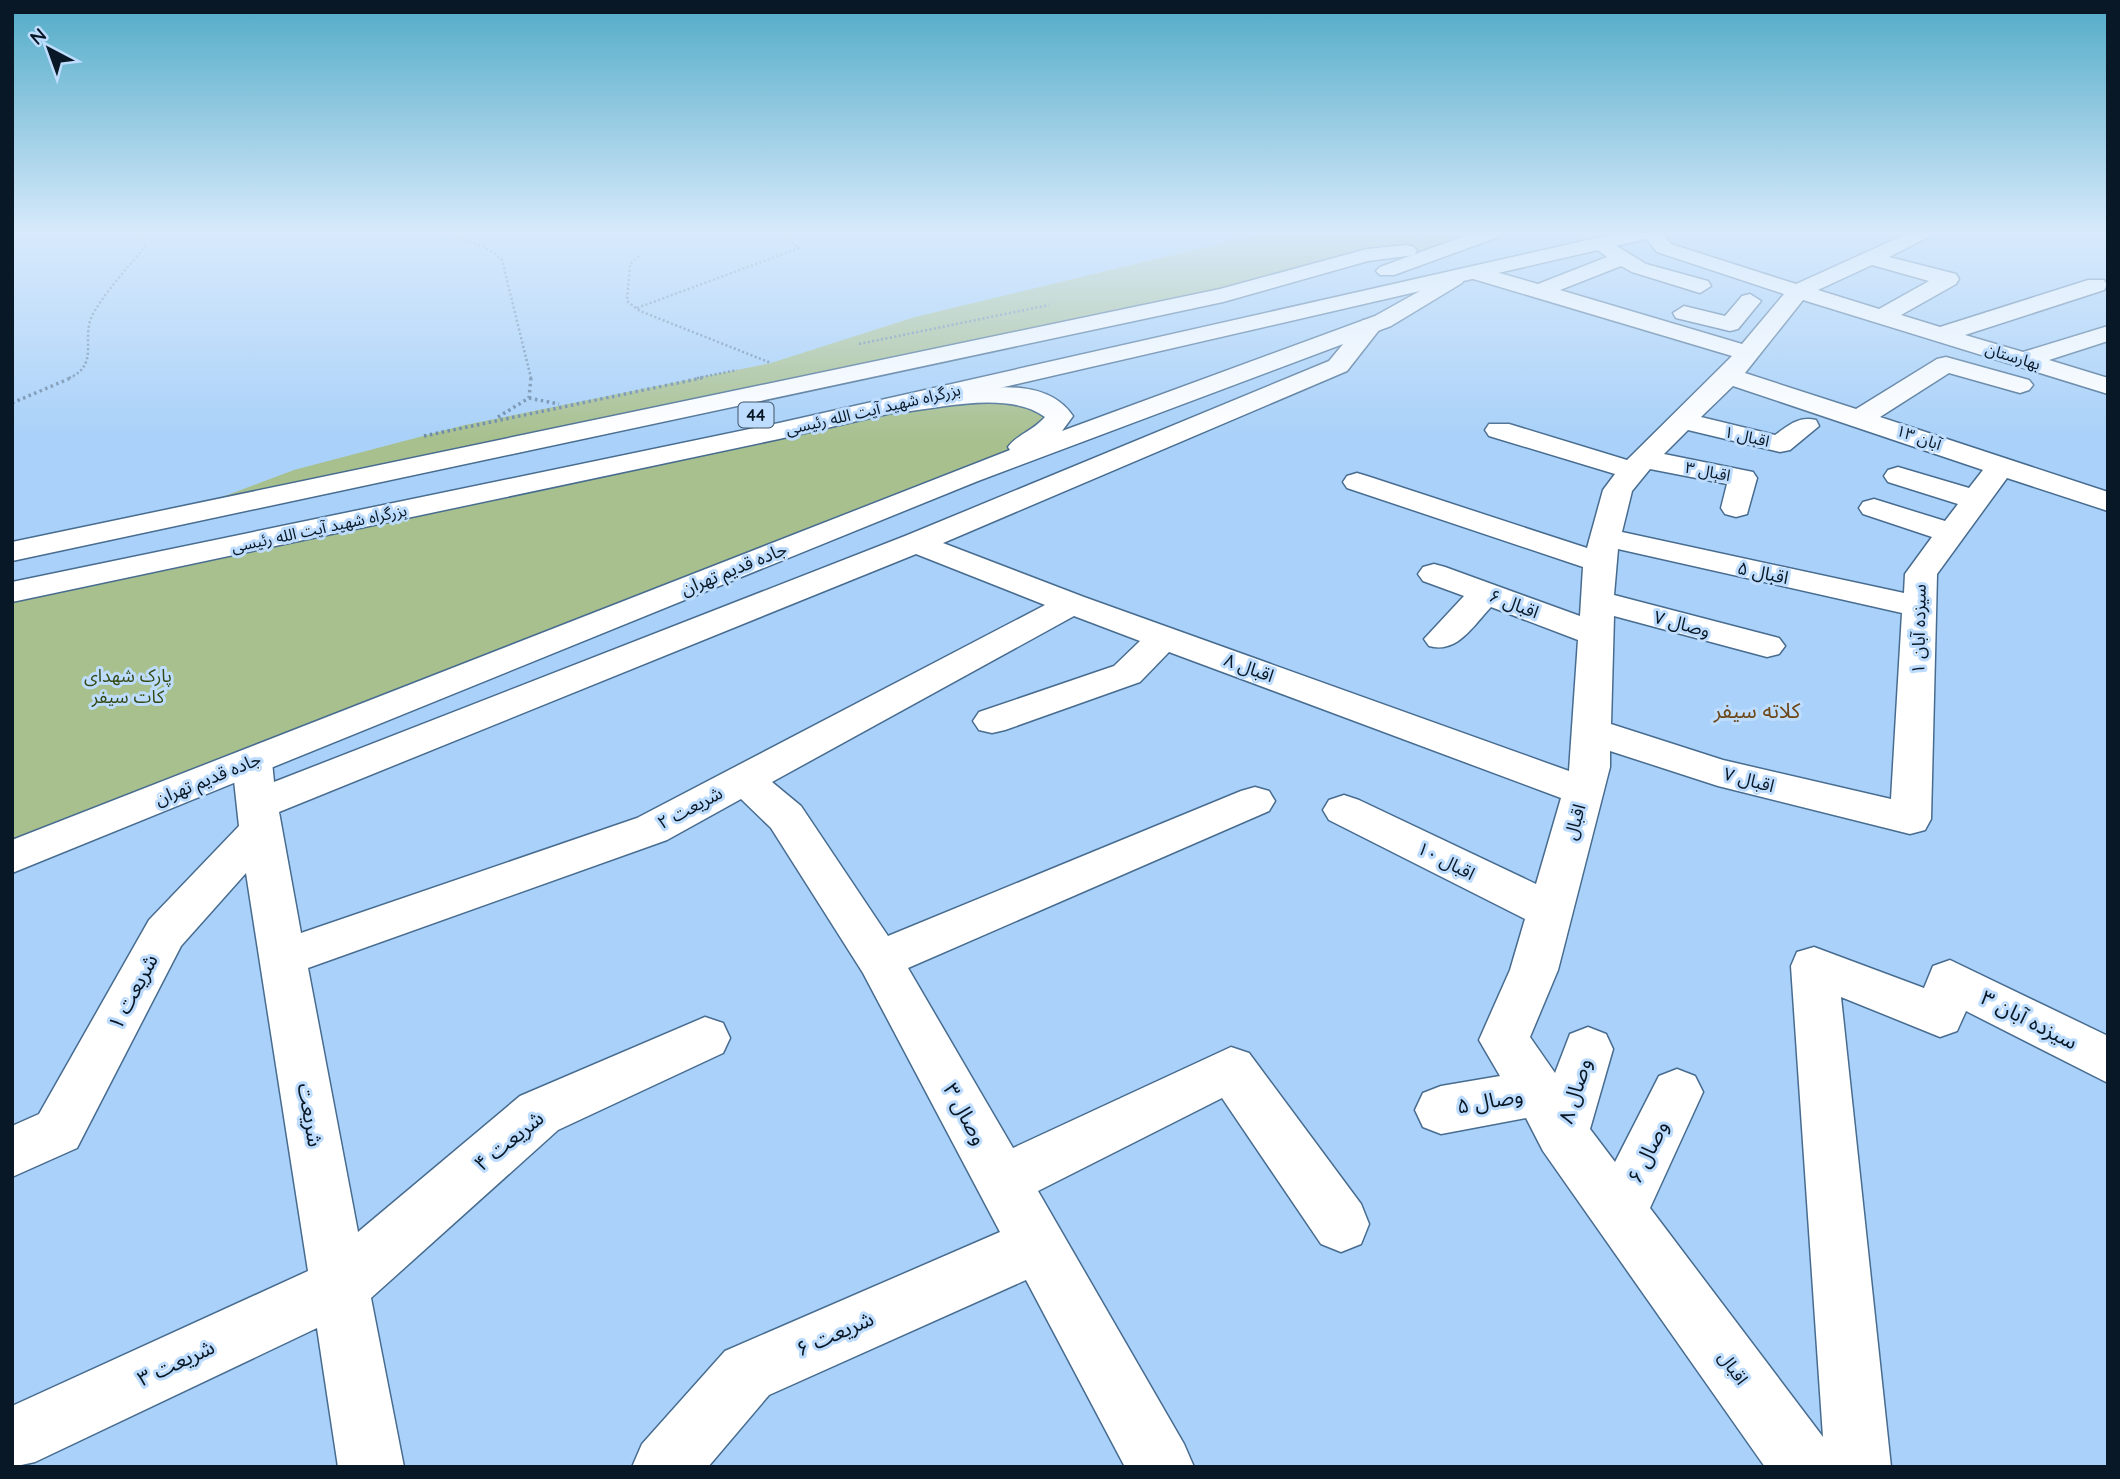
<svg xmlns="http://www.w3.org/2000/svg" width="2120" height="1479" font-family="Quicksand,'Noto Sans Arabic',sans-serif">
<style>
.green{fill:#a8c08e}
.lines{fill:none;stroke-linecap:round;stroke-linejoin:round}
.minor-casing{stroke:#486c8f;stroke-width:3}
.major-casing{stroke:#486c8f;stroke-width:3}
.highway-casing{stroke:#486c8f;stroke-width:3}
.path-far1{stroke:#6b89a7;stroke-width:2.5;stroke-dasharray:2 2.5;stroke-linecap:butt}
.path{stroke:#6b89a7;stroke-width:3.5;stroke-dasharray:2.5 3.5;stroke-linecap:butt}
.minor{fill:#fff;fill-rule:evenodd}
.major{fill:#fff;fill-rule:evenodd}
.highway{fill:#fff;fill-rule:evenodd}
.labels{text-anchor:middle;stroke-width:6;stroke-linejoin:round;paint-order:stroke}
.far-street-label{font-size:16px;fill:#091826;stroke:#beddfe}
.shield{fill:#beddfe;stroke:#3f5367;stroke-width:2}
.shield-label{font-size:16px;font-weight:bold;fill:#091826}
.street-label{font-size:18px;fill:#091826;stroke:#beddfe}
.park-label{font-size:18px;fill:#354a15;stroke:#beddfe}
.quarter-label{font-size:21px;fill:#6c4617;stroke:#beddfe}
.near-street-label{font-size:21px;fill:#091826;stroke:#beddfe}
</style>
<rect width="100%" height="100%" fill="#a9d1f9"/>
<g class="green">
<path d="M1268,232H1421L1410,248L1428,232H1493L1382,272L1406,252L1223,295L156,522L294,470L465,425L771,363L915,317Z"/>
<path d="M1007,394L1060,416L1044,436L968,475L12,857V592L889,406Z"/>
</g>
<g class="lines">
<defs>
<g id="minor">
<path d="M1641,232H1662L1671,244L1796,284L1911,232H1938L1889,257L1956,274L1959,279L1956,284L1901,315L1940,327L2088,280H2104L2107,285L2104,290L1965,335L2023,352L2108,326V341L2049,360L2108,378V394L1803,300L1745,373L1856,409L1937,359L1946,357L2029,380L2033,385L2029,390L2020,393L1949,373L1880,417L2108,492V511L2007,478L1937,574L1931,819L1925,830L1910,834L1718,786L1610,751V767L1558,970L1530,1037L1555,1073L1570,1034L1588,1027L1606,1034L1613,1049L1590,1129L1615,1162L1659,1076L1677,1069L1695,1076L1703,1092L1650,1208L1823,1437L1791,966L1797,952L1814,947L1924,988L1933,966L1950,960L2108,1036V1083L1966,1011L1957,1031L1940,1037L1841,997L1891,1467H1765L1543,1151L1526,1118L1441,1134L1423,1127L1415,1110L1423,1093L1441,1086L1500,1076L1479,1040L1510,970L1525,919L1329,820L1323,810L1329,800L1344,795L1359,800L1536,884L1561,798L1169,652L1140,682L1005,730L992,733L979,730L973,721L979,712L1114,666L1140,641L1074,616L772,782L801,806L888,936L1241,791L1255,787L1269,791L1275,801L1269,811L908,968L1013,1148L1231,1047L1249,1053L1361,1204L1369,1224L1361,1244L1341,1252L1321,1244L1222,1098L1038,1191L1184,1444L1194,1467H1125L1026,1280L769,1395L708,1467H632L642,1444L725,1351L1000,1232L863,973L771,828L741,799L667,840L308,968L358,1232L520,1096L705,1017L723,1023L730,1038L723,1053L558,1130L371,1298L404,1467H338L317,1328L35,1462L12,1467V1406L308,1271L246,873L181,946L77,1148L12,1177V1126L39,1114L149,920L239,826L232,762L238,752L252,749L266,752L272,762L274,782L905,536L1329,361L1363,320H1379L1383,325L1347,371L943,543L1084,597L1569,771L1578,640L1491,607C1473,626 1457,654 1429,646L1424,639L1464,596L1423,581L1418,574L1423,567L1434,564L1445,567L1580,616L1583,567L1347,488L1343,482L1347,476L1357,473L1367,476L1587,548L1603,490L1615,474L1489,436L1485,430L1489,424H1509L1627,460L1732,356L1470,278L1467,273L1478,267L1538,284L1607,257L1590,244L1600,238L1607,240L1646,264L1708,281L1711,286L1700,293L1632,272L1621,266L1560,290L1742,344L1784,294L1657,252ZM1872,265L1929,281L1879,309L1818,290ZM1733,386L1983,470L1969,488L1898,467L1888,470L1884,476L1888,482L1958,504L1945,521L1874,499L1863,502L1859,508L1863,514L1932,537L1905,574L1904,593L1622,532L1632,491L1650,469L1727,484L1721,508L1725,514L1736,517L1747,514L1757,478L1753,472L1664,454L1688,430L1780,452L1790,450L1819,426L1816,420C1799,416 1789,425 1775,435L1701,417ZM1618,549L1902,613L1891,799L1723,760L1611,724L1614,616L1767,657L1779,654L1785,646L1779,638L1614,595ZM916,554L1045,605L637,818L301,933L279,812Z"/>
<path d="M1407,245L1414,247L1417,251L1414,255L1368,261L1223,302L12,561V542L1220,289L1367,249Z"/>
<path d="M1750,294L1761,301L1738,329L1730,331L1676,318L1673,313L1684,306L1725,316L1742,296Z"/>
</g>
<path id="major" d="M1454,272L1462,273L1465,278L1462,283L1391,326L978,481L12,873V840L1010,450L1008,447C1016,435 1033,431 1045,417C1009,390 940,408 896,413L887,411L883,405L887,399C906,395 926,394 946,392C987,388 1046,376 1073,416L1062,431L1375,316Z"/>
<g id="highway">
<path d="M1475,232H1504L1501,236L1394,275H1380L1376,271L1380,267Z"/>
<path d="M1623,232H1660L1650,238L779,439L12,602V582L779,423Z"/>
</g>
</defs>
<use href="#minor" class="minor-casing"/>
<use href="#major" class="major-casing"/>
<use href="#highway" class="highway-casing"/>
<g class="path-far1">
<path d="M435,232C458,238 485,243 502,260L531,378"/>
<path d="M639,256L630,264L627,301L640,311L771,363"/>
<path d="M637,308L799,248L775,232"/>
<path d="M859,344L1049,305"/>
<path d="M69,378C100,365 81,338 92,316C105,291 129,267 146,245L140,238L124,232"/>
<path d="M697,378L737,370"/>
</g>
<g class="path">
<path d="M529,398L559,404"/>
<path d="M12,403L73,377"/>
<path d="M498,417L529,398L531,377"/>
<path d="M424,436L706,377"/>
</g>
<use href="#minor" class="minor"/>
<use href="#major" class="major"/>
<use href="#highway" class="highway"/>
</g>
<linearGradient id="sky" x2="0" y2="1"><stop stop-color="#51abc7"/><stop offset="0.53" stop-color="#d8eafc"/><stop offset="1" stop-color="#d8eafc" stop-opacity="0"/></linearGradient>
<rect width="2120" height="439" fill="url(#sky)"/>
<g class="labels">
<g class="far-street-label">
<text transform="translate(2013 356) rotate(17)" y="6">بهارستان</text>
<text transform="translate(873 409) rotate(-13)" y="6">بزرگراه شهید آیت الله رئیسی</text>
<text transform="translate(1747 436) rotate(13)" y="6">اقبال ۱</text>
<text transform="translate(1919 437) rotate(19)" y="6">۱۳ آبان</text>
<text transform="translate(1708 471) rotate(11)" y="6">اقبال ۳</text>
<text transform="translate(319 528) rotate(-12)" y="6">بزرگراه شهید آیت الله رئیسی</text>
</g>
<rect class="shield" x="738.5" y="402.5" width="35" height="25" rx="5"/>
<g class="shield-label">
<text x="756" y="421">44</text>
</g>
<g class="street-label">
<text transform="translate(734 569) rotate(-22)" y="6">جاده قدیم تهران</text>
<text transform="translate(1763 573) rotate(12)" y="6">اقبال ۵</text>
<text transform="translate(1514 604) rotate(21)" y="6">اقبال ۶</text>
<text transform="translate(1682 624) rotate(15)" y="6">وصال ۷</text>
<text transform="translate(1919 629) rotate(-89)" y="6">سیزده آبان ۱</text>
<text transform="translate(1249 668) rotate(20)" y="6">اقبال ۸</text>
<text transform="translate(208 779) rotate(-22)" y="6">جاده قدیم تهران</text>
<text transform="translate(1749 780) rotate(15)" y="6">اقبال ۷</text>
<text transform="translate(690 808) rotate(-28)" y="6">شریعت ۲</text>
<text transform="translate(1575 822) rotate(-74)" y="6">اقبال</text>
<text transform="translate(1446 861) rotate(27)" y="6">اقبال ۱۰</text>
<text transform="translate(1733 1368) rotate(54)" y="6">اقبال</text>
</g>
<g class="park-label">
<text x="128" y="682">پارک شهدای<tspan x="128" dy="21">کات سیفر</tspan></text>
</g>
<g class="quarter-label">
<text x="1757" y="718">کلاته سیفر</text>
</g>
<g class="near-street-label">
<text transform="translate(133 992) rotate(-62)" y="7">شریعت ۱</text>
<text transform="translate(2029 1020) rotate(27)" y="7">سیزده آبان ۳</text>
<text transform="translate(1575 1091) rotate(-73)" y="7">وصال ۸</text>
<text transform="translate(1490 1101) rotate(-10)" y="7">وصال ۵</text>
<text transform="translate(965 1114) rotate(61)" y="7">وصال ۳</text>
<text transform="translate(310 1115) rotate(80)" y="7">شریعت</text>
<text transform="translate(509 1141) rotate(-39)" y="7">شریعت ۴</text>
<text transform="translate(1648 1152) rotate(-64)" y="7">وصال ۶</text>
<text transform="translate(835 1334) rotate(-24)" y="7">شریعت ۶</text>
<text transform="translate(176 1363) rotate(-25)" y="7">شریعت ۳</text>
</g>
</g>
<rect width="2120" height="1479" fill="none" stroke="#091826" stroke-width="28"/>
<g transform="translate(49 49) rotate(319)" stroke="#beddfe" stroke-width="5" paint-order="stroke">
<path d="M0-5L12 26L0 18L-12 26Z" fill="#091826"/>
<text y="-10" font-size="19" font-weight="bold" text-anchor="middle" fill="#091826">N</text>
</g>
</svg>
